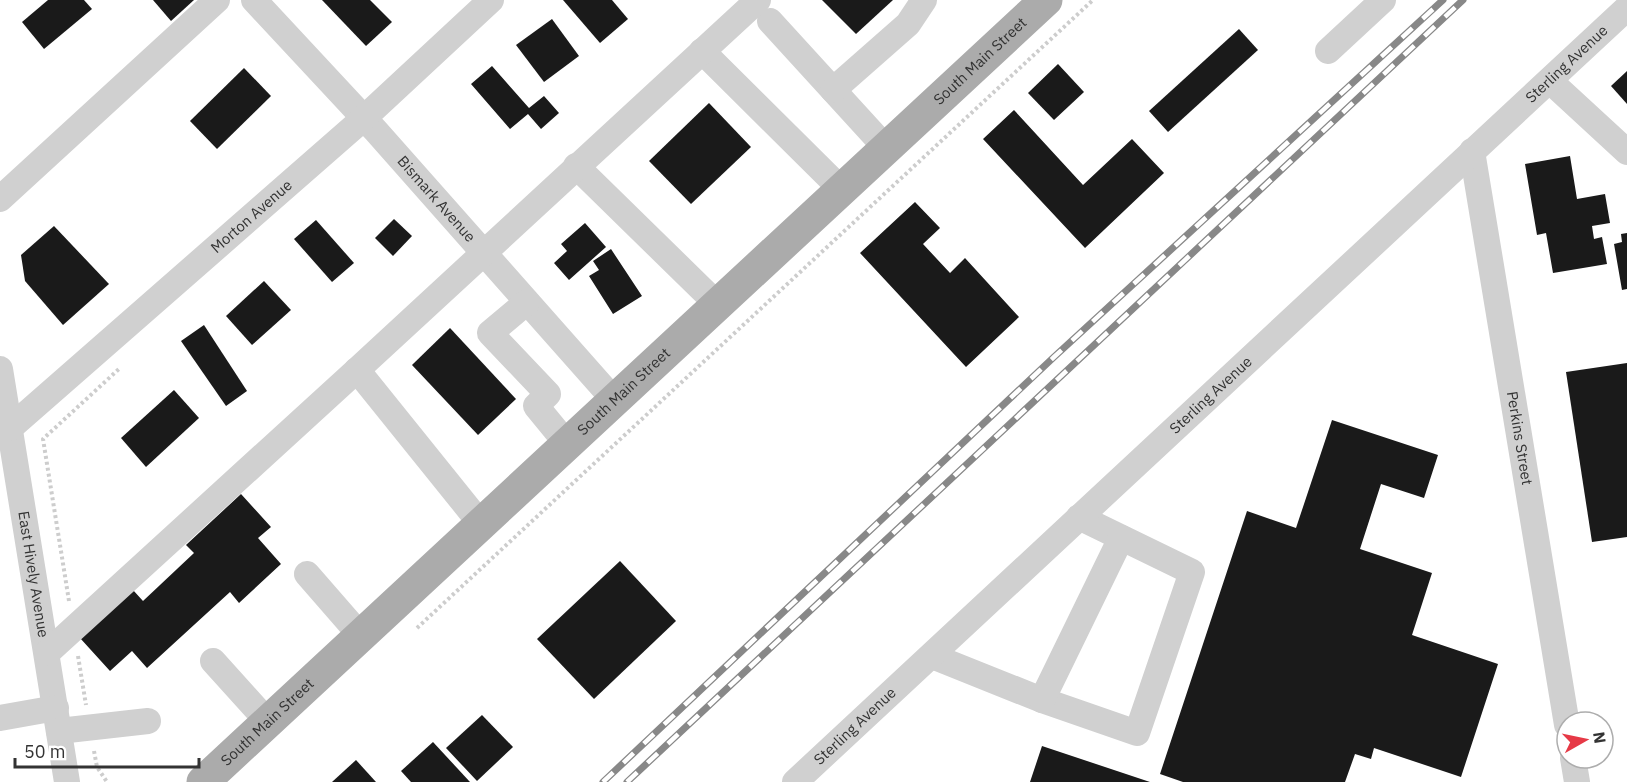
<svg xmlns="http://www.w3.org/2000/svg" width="1627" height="782" font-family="'IBM Plex Sans',sans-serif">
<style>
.building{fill:#1a1a1a}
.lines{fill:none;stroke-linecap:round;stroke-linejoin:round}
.path{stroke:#cdcdcd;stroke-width:4;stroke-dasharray:3 3;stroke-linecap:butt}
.minor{stroke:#d0d0d0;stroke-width:26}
.major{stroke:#ababab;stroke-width:33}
.rail-casing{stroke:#888;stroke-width:7}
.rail{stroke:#fff;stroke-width:4.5;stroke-dasharray:14;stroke-linecap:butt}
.labels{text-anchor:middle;stroke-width:6;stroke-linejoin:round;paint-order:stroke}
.street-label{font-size:15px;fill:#333;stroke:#fff}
</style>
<rect width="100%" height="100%" fill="#fff"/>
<g class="building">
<path d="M48,0H84L92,9L44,49L22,22Z"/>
<path d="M153,0H194L171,21Z"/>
<path d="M322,0H370L392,22L366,46Z"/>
<path d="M563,0H612L628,19L600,43Z"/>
<path d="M822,0H893L856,34Z"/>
<path d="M552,19L579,56L544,82L516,45Z"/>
<path d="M1239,29L1258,50L1168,132L1149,111Z"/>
<path d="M1058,64L1084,92L1054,120L1028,93Z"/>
<path d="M492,66L529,108L544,96L559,113L541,129L528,114L510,129L471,84Z"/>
<path d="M244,68L271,96L217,149L190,121Z"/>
<path d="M1627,71V104L1611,86Z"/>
<path d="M709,103L751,147L691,204L649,161Z"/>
<path d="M1014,110L1083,185L1132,139L1164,173L1085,248L983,139Z"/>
<path d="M1570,156L1577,199L1605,194L1610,223L1592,226L1594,239L1602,237L1607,264L1553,273L1546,233L1537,235L1525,164Z"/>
<path d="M915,202L940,228L923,244L950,273L965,258L1019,317L966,367L860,253Z"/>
<path d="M394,219L412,236L393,256L375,238Z"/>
<path d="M316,220L354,263L332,282L294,239Z"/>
<path d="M585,223L606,247L569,280L554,263L567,251L561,244Z"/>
<path d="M54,226L109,284L63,325L25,281L21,255Z"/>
<path d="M1627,233V289L1622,290L1614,244L1622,242L1621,234Z"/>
<path d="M611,249L642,296L613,314L589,276L599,270L593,261Z"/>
<path d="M264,281L291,310L252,345L226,316Z"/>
<path d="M204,325L247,391L226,406L181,341Z"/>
<path d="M450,328L516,399L478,435L412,365Z"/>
<path d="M1627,363V537L1592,542L1566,372Z"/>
<path d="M174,390L199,418L146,467L121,438Z"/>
<path d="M1332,420L1438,455L1424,498L1381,484L1360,549L1432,573L1412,635L1498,664L1461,777L1374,748L1371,759L1355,754L1345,782H1183L1160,774L1247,511L1296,528Z"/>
<path d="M241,494L271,527L258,538L281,564L239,603L230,592L147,668L132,651L110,671L80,638L133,590L143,601L194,553L186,545Z"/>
<path d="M620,561L676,621L594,699L537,639Z"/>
<path d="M482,715L513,747L477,781L446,748Z"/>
<path d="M433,742L470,782H411L401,771Z"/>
<path d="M1042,746L1150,782H1030Z"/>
<path d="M356,760L376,782H332Z"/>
</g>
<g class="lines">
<g class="path">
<path d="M69,601L43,439L120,368"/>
<path d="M417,628L1093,0"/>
<path d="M78,656L86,705"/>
<path d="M94,751L97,767L107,782"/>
</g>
<g class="minor">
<path id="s1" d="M254,0L376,131L615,401"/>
<path d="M770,21L886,148"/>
<path d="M702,51L842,190"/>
<path d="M1328,51L1383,0"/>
<path d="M1550,81L1627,152"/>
<path d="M833,90L908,24L924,0"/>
<path id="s2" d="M1472,151L1567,725"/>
<path d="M576,166L718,305"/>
<path d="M0,199L217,0"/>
<path d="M527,302L490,333L548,394L536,406L568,445"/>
<path id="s3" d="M0,369L67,782"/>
<path d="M357,370L481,524"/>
<path id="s4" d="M10,428L364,118L491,0"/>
<path d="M307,574L361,636"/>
<path d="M47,653L357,370L758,0"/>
<path d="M932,656L1042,700L1137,733L1192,572L1079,517"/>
<path d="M213,661L268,722"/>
<path d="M1042,700L1121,538"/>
<path d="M0,718L56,708"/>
<path d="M59,731L148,721"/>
<path d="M1573,758L1577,782"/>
<path id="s5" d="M795,782L1627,8"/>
</g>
<path class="major" id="s6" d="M203,782L1046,0"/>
<defs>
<g id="rail">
<path d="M603,782L1054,357L1443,0"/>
<path d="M627,782L1463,0"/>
</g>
</defs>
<use href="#rail" class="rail-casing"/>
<use href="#rail" class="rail"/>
</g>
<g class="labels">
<g class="street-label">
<text dy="5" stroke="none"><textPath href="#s6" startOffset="1060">South Main Street</textPath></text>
<text dy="5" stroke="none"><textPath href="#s5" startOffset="1054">Sterling Avenue</textPath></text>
<text dy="5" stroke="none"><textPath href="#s1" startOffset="270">Bismark Avenue</textPath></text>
<text dy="5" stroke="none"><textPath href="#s4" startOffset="321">Morton Avenue</textPath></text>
<text dy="5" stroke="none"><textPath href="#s6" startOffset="574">South Main Street</textPath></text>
<text dy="5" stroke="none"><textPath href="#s5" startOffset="568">Sterling Avenue</textPath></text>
<text dy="5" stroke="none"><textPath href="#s2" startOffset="291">Perkins Street</textPath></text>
<text dy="5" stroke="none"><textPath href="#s3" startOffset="208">East Hively Avenue</textPath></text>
<text dy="5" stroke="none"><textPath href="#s6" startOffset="88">South Main Street</textPath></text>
<text dy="5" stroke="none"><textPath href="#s5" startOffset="82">Sterling Avenue</textPath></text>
</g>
</g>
<g transform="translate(1585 740) rotate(81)"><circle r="28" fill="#ffffff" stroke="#adadad" stroke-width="1.5"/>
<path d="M0-4.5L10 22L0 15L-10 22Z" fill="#e63946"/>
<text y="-9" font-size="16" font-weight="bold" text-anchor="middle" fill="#333333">N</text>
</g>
<path d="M15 758v9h184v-9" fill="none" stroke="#333333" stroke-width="3"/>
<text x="24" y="758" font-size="18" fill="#333333" stroke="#ffffff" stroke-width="4.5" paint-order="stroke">50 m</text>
</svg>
